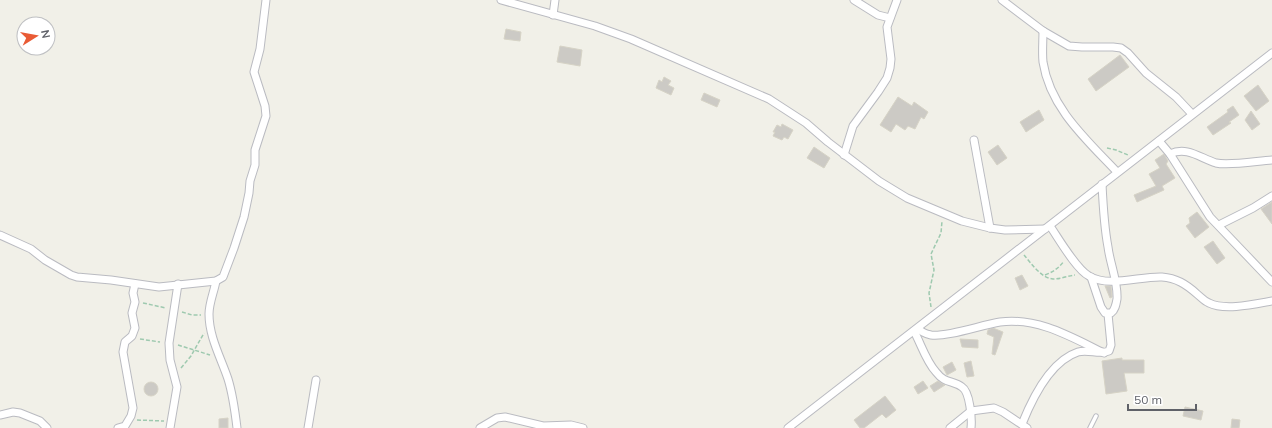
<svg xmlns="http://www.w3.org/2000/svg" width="1272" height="428" font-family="Mulish,sans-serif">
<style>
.building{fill:#cccac5;stroke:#d6d3c6}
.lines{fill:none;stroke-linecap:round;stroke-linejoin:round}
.lane-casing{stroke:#babbc1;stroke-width:5.5}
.street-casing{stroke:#babbc1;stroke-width:9}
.path{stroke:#9ec9af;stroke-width:1.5;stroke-dasharray:4 2;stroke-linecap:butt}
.lane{stroke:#fff;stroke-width:3.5}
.street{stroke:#fff;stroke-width:7}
</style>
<rect width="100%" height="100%" fill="#f1f0e8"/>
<g class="building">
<path d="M506,29L521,32L520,41L504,39Z"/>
<path d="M560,46L582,50L580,66L557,62Z"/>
<path d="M1120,55L1129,67L1096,91L1088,79Z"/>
<path d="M664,77L671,81L668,85L674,88L671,95L656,88L659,80L662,82Z"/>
<path d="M1258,85L1269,101L1256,111L1244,96Z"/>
<path d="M704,93L720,100L717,107L701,100Z"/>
<path d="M898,97L912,106L914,102L928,112L924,119L921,117L915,129L908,126L905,130L896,124L891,132L880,125Z"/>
<path d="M1233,106L1239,115L1229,122L1231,123L1213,135L1207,127L1228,112L1227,110Z"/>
<path d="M1039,110L1044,120L1026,132L1020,122Z"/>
<path d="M1251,111L1260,124L1252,130L1245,120Z"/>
<path d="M782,124L793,130L788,139L784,137L782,140L773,136L775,132H773L777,125L781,127Z"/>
<path d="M998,145L1007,158L997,165L988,152Z"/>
<path d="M814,147L830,158L824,168L807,158Z"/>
<path d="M1164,154L1168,161L1166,164L1175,178L1162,186L1164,190L1137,202L1134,195L1156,186L1149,174L1160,168L1155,160Z"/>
<path d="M1272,202V224L1261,209Z"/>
<path d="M1197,212L1209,227L1195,238L1186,226L1190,223L1189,218Z"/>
<path d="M1213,241L1225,258L1217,264L1204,247Z"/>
<path d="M1022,275L1028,286L1020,290L1015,278Z"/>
<path d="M1105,286H1111L1112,297L1110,298Z"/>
<path d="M993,328L1003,332L995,355L992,354L994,337L987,334L988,330Z"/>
<path d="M960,339L978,340V348L962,347Z"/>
<path d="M1122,358V360H1144V373H1124L1127,391L1106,394L1102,361Z"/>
<path d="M971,361L974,376L967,377L964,363Z"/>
<path d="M952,362L956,370L947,375L943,367Z"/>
<path d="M923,381L928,388L918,394L914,387Z"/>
<path d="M938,381L945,385L934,392L930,386Z"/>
<circle cx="151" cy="389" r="7"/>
<path d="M885,396L896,410L886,418L882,414L864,428H860L854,420Z"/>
<path d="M1185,407L1203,411L1201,420L1183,416Z"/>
<path d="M228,418V428H219V419Z"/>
<path d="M1232,419L1240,420L1239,428H1231Z"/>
</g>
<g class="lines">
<defs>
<path id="lane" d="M1090,428L1096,416"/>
<g id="street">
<path d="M501,0L595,26L631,39L769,99L806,123L828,142L879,181L907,198L962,221L990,228L1005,230L1045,229"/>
<path d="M854,0L878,15L890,18"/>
<path d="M1002,0L1043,31L1069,46L1082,47H1113L1121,48L1128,53L1146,73L1176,97L1192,114"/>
<path d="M553,15L555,0"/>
<path d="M1043,31C1043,41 1042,52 1043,62C1050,108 1087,140 1117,172"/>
<path d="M974,140L990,228"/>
<path d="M1159,141L1170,154L1210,217L1272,282"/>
<path d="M1170,154C1187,146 1200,158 1216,163C1229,166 1257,161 1272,160"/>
<path d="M844,155L853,126L878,92L887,78L890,68L891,59L887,27L897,0"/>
<path d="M1219,225L1253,208L1272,196"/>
<path d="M1050,226C1059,239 1076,269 1089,276C1109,288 1140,276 1162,277C1176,278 1186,284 1197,294C1201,297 1204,301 1209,303C1225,311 1255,304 1272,301"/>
<path d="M0,235L31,249L45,260L71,275L77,277L111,280L159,287L216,281L223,277L234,248L244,217L249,193L250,181L255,165V150L266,116L265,106L254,72L260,49L266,0"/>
<path d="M1091,277L1101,307L1105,313H1111C1115,310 1116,305 1117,299C1118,281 1110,264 1108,247C1104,226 1103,205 1102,184"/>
<path d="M216,281C214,292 209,303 209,314C209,337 221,358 228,379C233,395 235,411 237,428"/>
<path d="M918,328C921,332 926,334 931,335C948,337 981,325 1000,322C1038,317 1071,337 1104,353"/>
<path d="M914,331C921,344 926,361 936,372C945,384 953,380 962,387C970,392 972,419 971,428"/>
<path d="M0,415L13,412L20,413L40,421L47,428"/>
<path d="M1022,424C1032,399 1050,361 1078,352C1088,349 1100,355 1109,351L1111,345L1108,314"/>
<path d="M118,428L125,426L131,416L133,408L123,352L125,342L132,336L135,328L132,313L135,302L133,293L135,284"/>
<path d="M170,428L177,387L170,360L169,343L178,284"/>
<path d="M308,428L316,380"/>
<path d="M480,428L497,418L505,417L543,426L571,425L583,428"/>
<path d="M788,428L1272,53"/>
<path d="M950,428L971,411L994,408L1003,412L1027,428"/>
</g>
</defs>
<use href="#lane" class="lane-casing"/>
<use href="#street" class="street-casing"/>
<g class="path">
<path d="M1107,148L1116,150L1128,155"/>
<path d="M1024,255C1031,263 1041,278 1053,279C1060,279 1068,276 1075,275"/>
<path d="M1045,275C1053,272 1059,268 1064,261"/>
<path d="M143,303L166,308"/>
<path d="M931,307L929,293L934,270L931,254L941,233L942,221"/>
<path d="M182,312L192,315H201"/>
<path d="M140,339L160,342"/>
<path d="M178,345L210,355"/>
<path d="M181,368L191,356L204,333"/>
<path d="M137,420L164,421"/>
</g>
<use href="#lane" class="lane"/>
<use href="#street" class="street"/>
</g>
<g transform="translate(36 36) rotate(79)"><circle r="19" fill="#ffffff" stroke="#bfc0c3"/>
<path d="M0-3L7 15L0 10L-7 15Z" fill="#e95b35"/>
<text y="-6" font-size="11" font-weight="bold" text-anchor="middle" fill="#5f6168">N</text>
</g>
<path d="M1128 404v6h68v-6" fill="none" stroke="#5f6168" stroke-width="2"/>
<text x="1134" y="404" font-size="12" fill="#5f6168" stroke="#ffffff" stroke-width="3" paint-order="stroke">50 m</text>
</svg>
